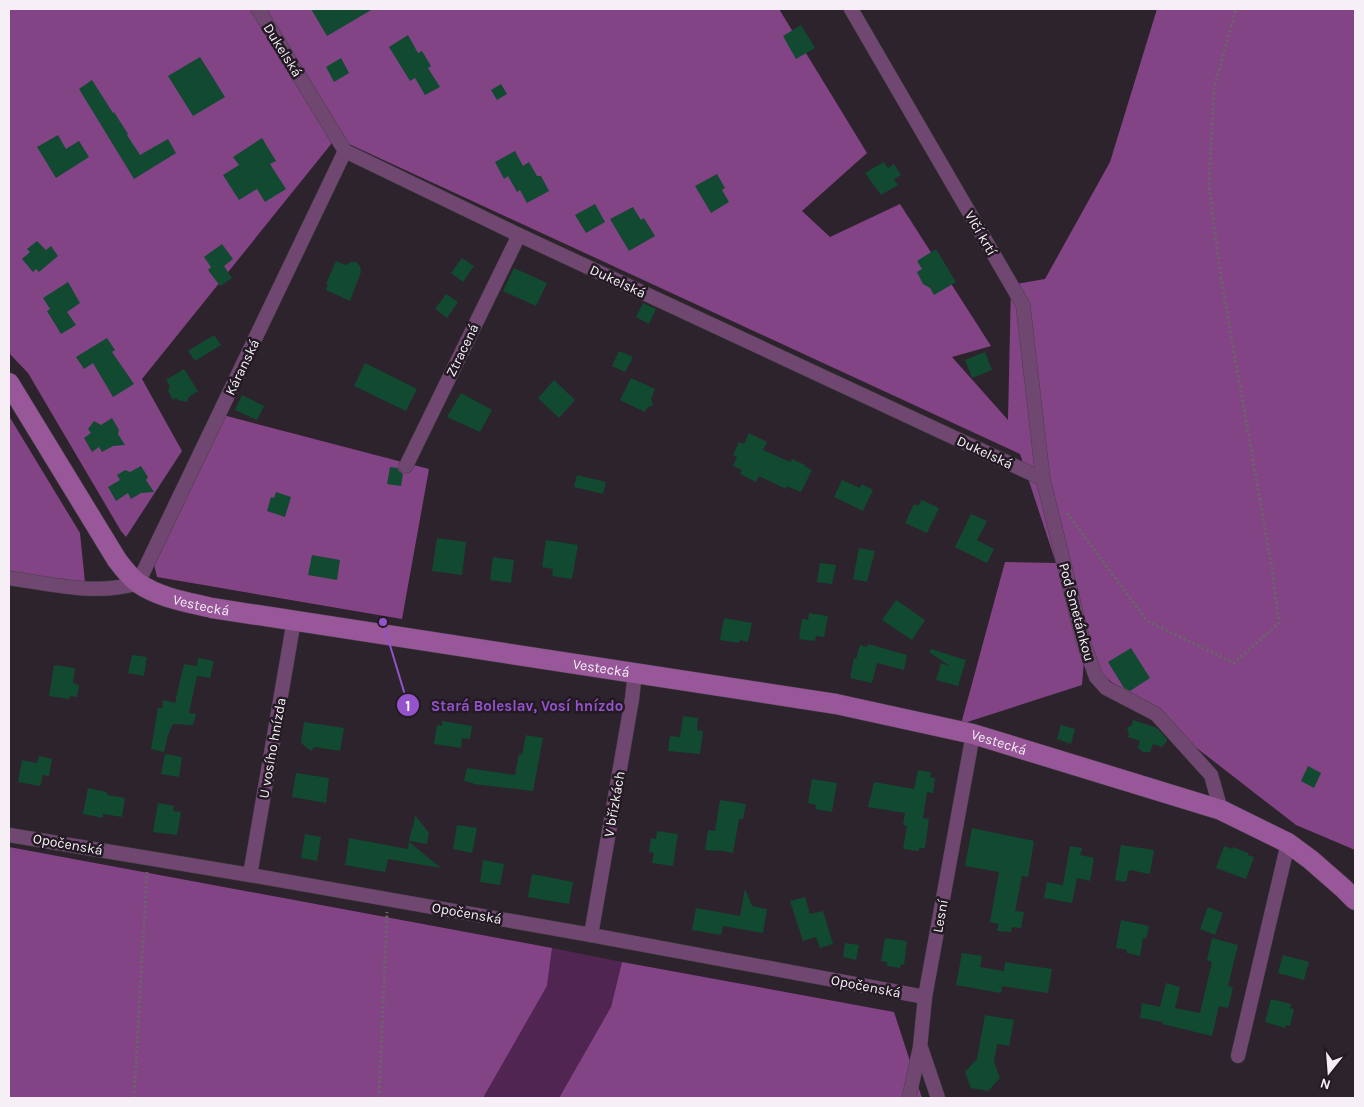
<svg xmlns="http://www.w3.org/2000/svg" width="1364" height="1107" font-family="Karla,sans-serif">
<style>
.green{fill:#502551}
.forest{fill:#834485}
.building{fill:#114a30}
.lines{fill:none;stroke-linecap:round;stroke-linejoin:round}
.street-casing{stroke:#494049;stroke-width:15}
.secondary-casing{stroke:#494049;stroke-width:21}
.path{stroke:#6b626b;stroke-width:3;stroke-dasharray:2.5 2.5;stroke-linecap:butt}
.street{stroke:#704770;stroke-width:14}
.secondary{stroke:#985799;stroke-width:20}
.labels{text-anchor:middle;stroke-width:5;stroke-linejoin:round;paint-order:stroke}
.street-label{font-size:14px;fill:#f6eff6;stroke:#231a23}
.leader{fill:none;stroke:#9453ca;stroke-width:2}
.callout-dot{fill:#9453ca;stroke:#231a23;stroke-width:2}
.mark-label{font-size:15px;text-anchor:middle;font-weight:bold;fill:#fff}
.callout-label{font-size:15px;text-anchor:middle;font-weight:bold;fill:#9453ca;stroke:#231a23;stroke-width:5;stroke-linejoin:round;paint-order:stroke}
</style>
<rect width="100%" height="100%" fill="#2d232d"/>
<path class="green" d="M552,948L622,962L611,1007L559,1098H483L547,986Z"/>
<g class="forest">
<path d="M9,9H779L867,153L802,211L830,237L900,204L991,346L952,357L1008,420L1011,285L1045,279L1110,162L1157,9H1355V850L1296,825L1100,673L1086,635L1082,685L961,724L1005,562L1056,563L1020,454L336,138L142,379L182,451L126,537L121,531L28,373L9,353Z"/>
<path d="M223,415L429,469L402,619L157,577L152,556Z"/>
<path d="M9,416L80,533L86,593L9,582Z"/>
<path d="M9,847L552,948L547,986L483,1098H9Z"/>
<path d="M622,962L894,1012L922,1098H559L611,1007Z"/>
</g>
<g class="building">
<path d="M311,9H373L327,36Z"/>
<path d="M801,25L815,48L796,59L783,36Z"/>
<path d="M408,35L418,53L422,51L431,66L428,68L440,87L425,95L415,78L410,81L389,47Z"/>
<path d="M200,57L225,97L193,116L168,76Z"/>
<path d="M341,58L349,73L334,82L326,67Z"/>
<path d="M92,80L113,113L114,112L128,134L127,135L140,155L168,139L176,153L134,179L79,89Z"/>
<path d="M501,84L507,94L497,100L491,90Z"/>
<path d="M58,135L66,149L79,141L89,157L56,178L37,147Z"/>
<path d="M262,138L276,161L270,164L286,189L265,202L257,189L239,200L223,175L239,165L233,157Z"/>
<path d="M515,151L523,166L529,162L537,176H541L549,191L527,203L520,190L517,192L508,176L504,179L495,162Z"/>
<path d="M884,162L888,168L894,164L901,175L894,179L898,185L881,195L865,173Z"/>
<path d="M717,174L725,188L722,190L729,202L711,213L695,186Z"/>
<path d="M595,204L605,222L586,233L575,215Z"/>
<path d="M633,207L641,220L644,218L655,236L629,251L610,219Z"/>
<path d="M37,241L46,250L51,246L58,256L39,272L36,269L33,272L22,259L30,252L27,249Z"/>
<path d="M222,244L233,259L224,266L232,278L220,286L208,270L211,267L204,257Z"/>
<path d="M936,249L956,282L934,295L930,288L923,284L917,272L922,269L917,261Z"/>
<path d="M462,258L474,266L463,282L451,273Z"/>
<path d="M336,261L345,265L352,262H356L360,266L361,272L350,301L326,290L328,285L326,284Z"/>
<path d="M514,268L547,283L536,306L503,291Z"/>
<path d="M68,282L80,303L67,312L76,325L61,334L47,311L50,309L43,298Z"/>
<path d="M446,294L458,302L447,318L435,309Z"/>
<path d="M643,303L656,309L649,324L636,317Z"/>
<path d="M214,335L221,345L195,361L188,351Z"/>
<path d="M107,338L115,350L112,352L134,384L113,397L93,363L84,369L76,357Z"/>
<path d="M619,351L633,357L625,372L612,366Z"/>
<path d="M985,352L992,370L972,378L965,360Z"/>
<path d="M365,363L417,389L406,411L354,386Z"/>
<path d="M184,369L198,391L189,397L187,402L178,400L177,398L173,400L168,391L170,386L166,380Z"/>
<path d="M631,378L655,389L651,399L653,405L647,408L645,412L620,400Z"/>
<path d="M554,380L575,400L559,418L538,398Z"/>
<path d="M461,393L492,410L480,432L447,417Z"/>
<path d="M242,395L264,406L257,420L235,410Z"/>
<path d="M112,418L119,430L118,434L125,445L113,446L102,452L99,447L92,452L84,438L91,433L88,429L94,421L101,425Z"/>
<path d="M749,433L767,442L763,450L790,462L792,459L805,465L804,466L812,470L801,492L787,486L786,489L759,476L756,482L740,474L742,470L733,466L737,457L733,455L739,442L744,444Z"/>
<path d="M141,466L148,477L146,480L154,492L141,493L131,499L128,493L116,501L108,487L120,480L117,475L125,470L130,472Z"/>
<path d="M390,467L398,468L399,471L403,474L401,486L387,484Z"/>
<path d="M577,475L606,482L603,494L574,487Z"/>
<path d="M842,480L860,488L862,484L873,490L863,511L834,497Z"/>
<path d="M276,492L291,497L285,517L267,511L271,497L274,498Z"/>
<path d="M922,500L939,508L927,533L905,523L914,504L918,506Z"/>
<path d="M971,514L987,521L977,540L994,549L987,563L955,547Z"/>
<path d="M437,538L466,542L462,575L432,571Z"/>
<path d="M546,540L578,545L572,579L552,576L553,569L542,567Z"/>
<path d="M859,548L875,551L867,582L853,579Z"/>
<path d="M312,555L340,560L337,580L308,575Z"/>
<path d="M493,557L514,560L511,583L490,580Z"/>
<path d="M820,563L836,565L832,584L817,582Z"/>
<path d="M896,600L925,620L912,640L882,620Z"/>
<path d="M809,613L828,616L824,637L816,636L815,641L799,639L802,619L808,620Z"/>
<path d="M724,618L752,623L748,642L740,640L739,643L720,640Z"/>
<path d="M868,644L907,655L904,670L877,663L872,683L850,678L854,658L856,659L860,645L867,647Z"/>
<path d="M1131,648L1150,678L1130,691L1124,688L1108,662Z"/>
<path d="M931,649L966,660L958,686L936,680L941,663L950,666L929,652Z"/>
<path d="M132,655L147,657L144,676L128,673Z"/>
<path d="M198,658L214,661L210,678L197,676L189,713L196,714L193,725L173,724L168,735L164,752L151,749L158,708H162L163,700L175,703L184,664L197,666Z"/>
<path d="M54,665L75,668L73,683L79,685L77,697L70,696L69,699L49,696Z"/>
<path d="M683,716L698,718L697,730L703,731L700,754L668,751L670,736L680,737Z"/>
<path d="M1133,720L1157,728L1167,739V741L1162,747L1153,744L1150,752H1143L1138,748L1140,741L1128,737L1129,733L1127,728L1132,725Z"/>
<path d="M442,721L472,726L470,739L462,738L461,748L434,744L437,725L442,726Z"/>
<path d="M304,722L344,728L340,751L315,747L311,751L301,743Z"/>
<path d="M1061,725L1075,729L1071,744L1057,739Z"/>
<path d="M526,735L543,738L533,791L473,784V783L464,781L467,768L515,775L519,754L522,755Z"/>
<path d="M165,754L182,757L179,777L161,774Z"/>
<path d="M39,756L52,759L49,776L43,775L40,786L18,782L22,760L37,763Z"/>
<path d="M1308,766L1321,773L1314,788L1301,781Z"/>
<path d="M918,770L931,772L930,777L935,778L933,793L927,792L923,818L929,819L925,848H919V851L903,849L907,826L903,825L905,813L868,807L874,782L914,789Z"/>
<path d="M296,773L329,778L326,803L292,797Z"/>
<path d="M812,779L837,783L832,812L815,809L816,805L808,803Z"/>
<path d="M88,788L107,792V795L125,798L122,817L103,814V818L83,814Z"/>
<path d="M720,800L746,804L743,819H739L733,853L717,850V851L705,850L708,830L715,831Z"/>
<path d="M158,803L174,806L173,811L181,812L177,835L153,832Z"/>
<path d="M415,815L429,833L427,844L409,841L412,828H413Z"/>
<path d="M457,825L477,828L472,853L453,849Z"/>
<path d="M972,828L1034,841L1028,877L1022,876L1015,911L1024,912L1021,928L1012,927L1011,932L997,931L999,924L990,922L999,872L965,866Z"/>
<path d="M657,831L678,834L673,866L652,863L654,853L649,852L651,838L656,839Z"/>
<path d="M305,834L321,837L317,861L301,858Z"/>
<path d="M349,838L408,849L409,842L441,868L388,859L385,872L345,865Z"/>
<path d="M1121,845L1154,850L1150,874L1129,870L1126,882L1115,880Z"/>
<path d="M1070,846L1082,848L1080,855L1094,858L1090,881L1077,878L1072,903L1044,898L1047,882L1063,885Z"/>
<path d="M1224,846L1232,849L1233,847L1248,853V855L1254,857L1246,879L1216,868Z"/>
<path d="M483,860L504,864L500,885L480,882Z"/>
<path d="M532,874L573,882L569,904L528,897Z"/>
<path d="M745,889L752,906L767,909L763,933L723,926L721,935L692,930L696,908L740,916Z"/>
<path d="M805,897L810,914L823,911L833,944L820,948L816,937L803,941L790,901Z"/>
<path d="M1208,907L1223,913L1215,935L1200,929Z"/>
<path d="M1121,920L1149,926L1146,939L1143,938L1140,956L1127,953V950L1116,948Z"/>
<path d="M885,938L907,941L904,965L901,964L900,968L887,966V962L881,961Z"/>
<path d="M1212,938L1238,945L1228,986L1233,988L1228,1008L1219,1006L1212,1036L1162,1024L1163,1022L1140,1018L1142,1003L1160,1007L1166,983L1180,987L1175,1008L1200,1013L1212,962L1207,960Z"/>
<path d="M845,943L859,945L856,960L843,957Z"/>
<path d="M962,953L982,956L980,967L1004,971L1005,962L1052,969L1048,993L1002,986L1001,993L956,985Z"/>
<path d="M1283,955L1309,962L1304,980L1278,973Z"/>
<path d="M1271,999L1291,1004L1290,1008L1294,1009L1290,1026L1286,1025L1285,1028L1265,1022Z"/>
<path d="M985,1015L1014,1020L1009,1046L997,1044L994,1062L1000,1078L988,1091L971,1088L965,1072L977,1059Z"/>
</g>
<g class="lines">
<defs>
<g id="street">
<path d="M258,9L345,151L519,235L1043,479"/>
<path d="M851,9L1023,305L1043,479L1083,641L1096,677L1106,688L1156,714L1211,775L1221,810"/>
<path d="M406,466L519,235"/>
<path d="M9,578C51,584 97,596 138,583L345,151"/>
<path d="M9,835L250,875L591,935L925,997"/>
<path d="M250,875L294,620"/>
<path d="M591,935L632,699L635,672"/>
<path d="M921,1048L938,1098"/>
<path d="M1238,1056L1288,843"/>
<path d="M909,1098L920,1047L925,997L973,734"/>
</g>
<g id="secondary">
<path id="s1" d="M9,383L117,560C123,568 130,577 138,583C160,598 187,602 212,608L836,704L973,734L1221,810L1288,843L1311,860L1343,888L1355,900"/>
</g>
</defs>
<use href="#street" class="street-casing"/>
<use href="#secondary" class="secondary-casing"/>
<g class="path">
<path d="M1067,513L1147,621L1234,663L1279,623L1272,569L1221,278L1209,186L1214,88L1236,9"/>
<path d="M134,1098L147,872"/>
<path d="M379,1098L387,912"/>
</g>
<use href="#street" class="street"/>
<use href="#secondary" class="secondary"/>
</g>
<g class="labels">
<g class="street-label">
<text transform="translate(283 50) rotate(58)" y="5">Dukelská</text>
<text transform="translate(981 233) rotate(60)" y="5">Vlčí krtí</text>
<text transform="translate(618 281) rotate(25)" y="5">Dukelská</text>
<text transform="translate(462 350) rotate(-64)" y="5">Ztracená</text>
<text transform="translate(242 367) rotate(-64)" y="5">Káranská</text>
<text transform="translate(985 452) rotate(25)" y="5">Dukelská</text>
<text dy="5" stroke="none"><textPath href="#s1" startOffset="306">Vestecká</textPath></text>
<text transform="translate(1077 612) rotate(75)" y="5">Pod Smetánkou</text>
<text dy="5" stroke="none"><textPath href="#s1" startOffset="711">Vestecká</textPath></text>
<text dy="5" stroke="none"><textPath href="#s1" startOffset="1116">Vestecká</textPath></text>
<text transform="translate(272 748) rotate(-80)" y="5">U vosího hnízda</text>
<text transform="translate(614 804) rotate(-80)" y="5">V břízkách</text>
<text transform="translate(68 844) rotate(10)" y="5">Opočenská</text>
<text transform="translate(467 913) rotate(10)" y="5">Opočenská</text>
<text transform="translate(940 916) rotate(-80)" y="5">Lesní</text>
<text transform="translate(866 986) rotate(11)" y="5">Opočenská</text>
</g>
</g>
<path class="leader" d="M383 622L408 705"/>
<g class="callout-dot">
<circle cx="383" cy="622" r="5"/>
<circle cx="408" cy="705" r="12"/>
</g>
<g class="mark-label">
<text x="408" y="711">1</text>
</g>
<g class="callout-label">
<text x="527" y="711">Stará Boleslav, Vosí hnízdo</text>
</g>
<rect width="1364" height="1107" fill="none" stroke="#f6eff6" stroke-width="20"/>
<g transform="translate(1329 1072) rotate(197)" stroke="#231a23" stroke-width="4" paint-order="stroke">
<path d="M0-4L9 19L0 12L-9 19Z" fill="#f6eff6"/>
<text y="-8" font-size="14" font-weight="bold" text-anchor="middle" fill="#f6eff6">N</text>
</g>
</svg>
